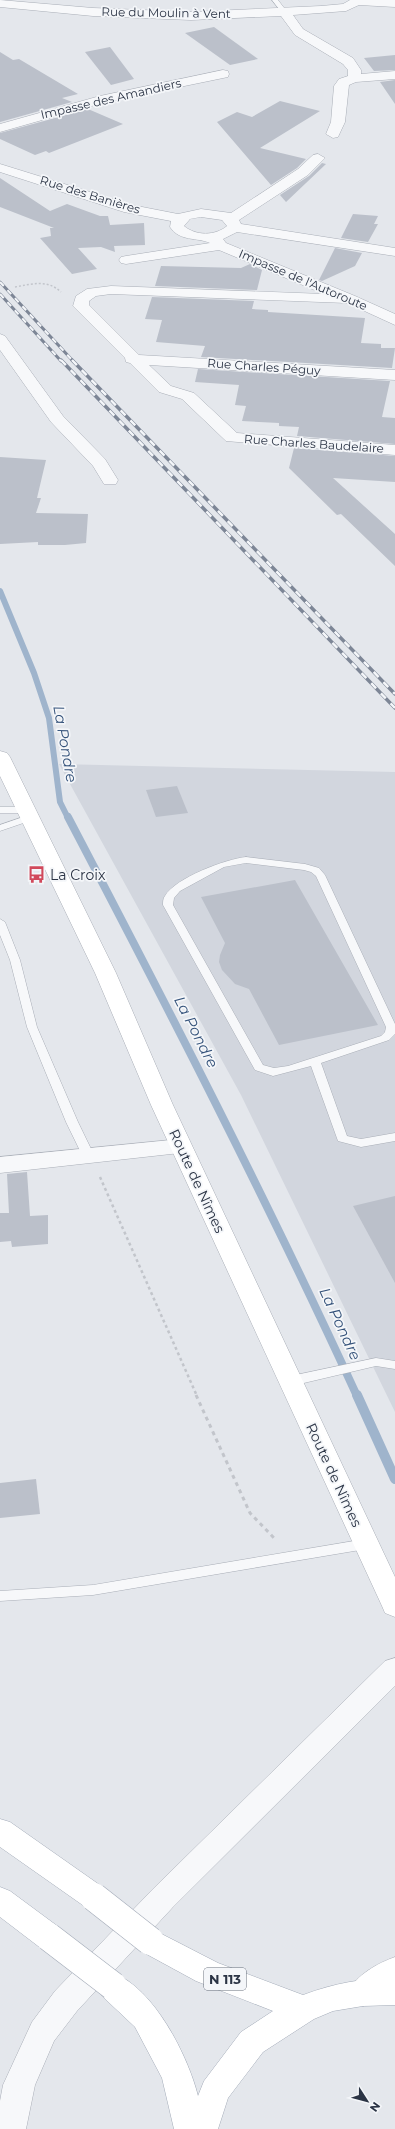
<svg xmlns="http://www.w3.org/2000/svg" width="395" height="2129" font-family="Montserrat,sans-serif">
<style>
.built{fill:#d2d6de}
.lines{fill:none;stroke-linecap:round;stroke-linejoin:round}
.stream-far2{stroke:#9fb4cc;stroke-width:6}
.stream-far1{stroke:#9fb4cc;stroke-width:8}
.stream{stroke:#9fb4cc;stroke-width:10}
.building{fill:#bbc0ca}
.lane-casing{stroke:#a9aeb7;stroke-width:1}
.street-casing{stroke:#a9aeb7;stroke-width:1}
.secondary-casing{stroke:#a9aeb7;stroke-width:1}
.primary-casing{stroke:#a3abb8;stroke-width:1}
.path-far2{stroke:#c2c5cb;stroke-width:1.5;stroke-dasharray:2 2;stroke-linecap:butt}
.path-far1{stroke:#c2c5cb;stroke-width:2.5;stroke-dasharray:3 3;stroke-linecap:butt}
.path{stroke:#c2c5cb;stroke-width:3;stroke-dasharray:4 4;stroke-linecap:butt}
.lane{fill:#f7f8fa;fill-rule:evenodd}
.street{fill:#f7f8fa;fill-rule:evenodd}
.secondary{fill:#fff;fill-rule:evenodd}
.primary{fill:#fff;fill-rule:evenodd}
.rail-far1-casing{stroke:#7d8696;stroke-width:3}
.rail-casing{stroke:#7d8696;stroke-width:3.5}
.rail-far1{stroke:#f4f6f9;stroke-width:2;stroke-dasharray:5.5;stroke-linecap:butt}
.rail{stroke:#f4f6f9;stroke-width:2.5;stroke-dasharray:7;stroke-linecap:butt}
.primary-bridge-casing{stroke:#a3abb8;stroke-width:29;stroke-linecap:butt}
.primary-bridge{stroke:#fff;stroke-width:28}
.labels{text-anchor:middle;stroke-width:3.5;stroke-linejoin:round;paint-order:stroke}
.far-street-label{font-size:12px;fill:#2b3445;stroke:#f4f6f9}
.shield{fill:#f4f6f9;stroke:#676e7b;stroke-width:1}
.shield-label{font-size:13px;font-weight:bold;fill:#2b3445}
.poi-label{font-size:14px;fill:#2b3445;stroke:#f4f6f9;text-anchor:start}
.street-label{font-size:14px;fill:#2b3445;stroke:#f4f6f9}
.water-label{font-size:15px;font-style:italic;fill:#34527a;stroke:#f4f6f9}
</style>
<rect width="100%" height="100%" fill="#e4e7ec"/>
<path class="built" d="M59,764L395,772V1412L241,1095Z"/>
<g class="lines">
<path class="stream-far2" d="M0,591L34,673L49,718L60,802L68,818"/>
<path class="stream-far1" d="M68,817C168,1008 267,1200 357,1396"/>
<path class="stream" d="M357,1395L395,1479"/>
</g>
<g class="building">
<path d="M214,27L258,59L230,65L185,33Z"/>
<path d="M110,47L134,79L111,85L85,52Z"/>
<path d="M0,52L13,60L19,59L78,94L62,98L72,102L0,122Z"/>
<path d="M395,55V70L374,71L364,58Z"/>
<path d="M395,80V104L380,82Z"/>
<path d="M280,101L320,111L260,148L306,159L297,168L271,185L217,122L237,112L252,117Z"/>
<path d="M88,109L123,124L49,153L46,151L35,155L0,139V133Z"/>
<path d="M322,163L326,164L286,202L280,195L309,176Z"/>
<path d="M0,178L50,211L67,204L100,216H108L110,225L144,223L145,245L114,246L115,252L101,247L78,248L97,269L72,274L40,238L51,236L50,228H54L0,207Z"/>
<path d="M353,214L378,216L374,224H378L368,242L341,238Z"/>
<path d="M335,248L362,253L355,266L322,281L319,280Z"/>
<path d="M250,264L262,270L257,290L155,286L161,266L241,268Z"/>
<path d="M152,297L254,301L252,309L268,310V312L365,318L361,343L381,344V348H395L392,368L201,357L205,346L156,342L162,320L145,319Z"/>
<path d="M198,369L390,381L382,417L395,418V444L297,436L299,427L279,426V423L242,421L246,406L235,405L239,385L195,382Z"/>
<path d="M294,448L395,456V482L333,478L395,534V566L341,514L337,515L289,468Z"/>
<path d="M0,457L46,460L37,498H41L36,513L88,514L86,543L65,545H38V542L0,544Z"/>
<path d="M177,786L188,813L156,817L146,790Z"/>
<path d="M295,880L378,1025L279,1045L249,989L235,984L222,970L219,962L220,955L225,943L201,897Z"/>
<path d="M27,1172L30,1216L48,1215V1244L12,1247L11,1241L0,1242V1213H9L7,1174Z"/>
<path d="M395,1196V1283L353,1206Z"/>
<path d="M36,1479L40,1514L0,1518V1483Z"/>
</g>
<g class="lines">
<defs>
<g id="lane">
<path d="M272,0H278L288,13L287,14H283Z"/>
<path d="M0,807H27L32,810L27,813H0Z"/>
<path d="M32,814L37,817L35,819L0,831V825Z"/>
<path d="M246,857L305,864L319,868L325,875L395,1024V1034L389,1040L321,1063L347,1136L361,1139L395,1133V1141L361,1147L338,1141L311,1066L273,1076L255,1070L163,905C163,902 163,898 165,896C175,878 226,859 246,857ZM246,863L304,870L311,872L316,876L386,1027L385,1032L381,1036L288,1066L274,1068L263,1065L173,905L174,898L180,891L224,867Z"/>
<path d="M0,919L5,922L20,960L37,1027L78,1122L95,1157L93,1160H85L83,1157L66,1122L27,1027L10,960L0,935Z"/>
<path d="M376,1358L395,1361V1369L376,1366L291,1386L287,1384L285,1381L287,1378L291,1376Z"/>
<path d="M366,1539L371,1540L373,1544L371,1548L366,1549L93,1595L0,1601V1591L93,1585Z"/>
</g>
<g id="street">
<path d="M0,0L93,8L191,12L321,6L343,4L350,0H395V7L359,5L346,11L293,15L303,29L353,58L361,70V74L395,71V79L356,82L349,85L345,122L338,137L333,138L326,134L331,122L334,86L339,79L348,76V70L343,64L295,35L281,16L191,20L93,16L0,7Z"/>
<path d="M223,70L228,71L229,74L228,77L102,103L0,132V124L100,96Z"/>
<path d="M318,154L325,158L308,175L239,220L241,224L395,248V256L237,232L223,239L226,243L355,296L395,314V325L347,303L111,294L96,296L89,301V305L139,355L395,370V380L149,365L171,386L194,393L237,433L395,445V455L226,441L182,399L159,392L130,363L126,362L125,358L73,306L76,296L87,289L111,286L324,294L219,250L126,264L121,263L119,260L121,257L126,256L210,243C197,237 180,242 170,227L171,221L124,212L0,172V164L132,205L178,214L201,209L231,213L298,169L313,155ZM201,217L222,220L227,226C215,236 196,236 184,226L190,219Z"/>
<path d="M0,334L5,336L63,416L105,459L118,480L116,484H104L93,466L51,422L0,350Z"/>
<path d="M181,1139L189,1142L192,1147L189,1152L0,1173V1157Z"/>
<path d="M395,1658V1686L173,1907L77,2011L54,2041L35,2085L26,2129H0V2101L3,2085L32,2022L55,1991L153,1889L385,1661Z"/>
</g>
<g id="secondary">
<path d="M0,751L7,753L10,757L116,973L173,1105L395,1577V1617L385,1613L382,1606L151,1105L95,973L0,776Z"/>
<path d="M395,1957V1987L374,2002L363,2006L352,2002L348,1992C356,1975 378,1963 395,1957Z"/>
</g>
<g id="primary">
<path d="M0,1819L10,1822L104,1888L109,1897L104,1906L94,1910L84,1906L0,1847Z"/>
<path d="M0,1887L10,1891L60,1928L64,1937L60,1946L49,1950L38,1946L0,1917Z"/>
<path d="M150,1928L218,1963L303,1995C335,1983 361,1979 395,1977V2005L363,2006L333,2011L314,2019L263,2052L228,2098L218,2129H174L162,2078L135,2027L102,1996L98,1986L102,1976L113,1973C154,1988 188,2056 198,2096L204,2081L241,2032L273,2011L196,1981L139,1950L135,1941L139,1932Z"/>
</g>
</defs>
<use href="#lane" class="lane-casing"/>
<use href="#street" class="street-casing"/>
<use href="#secondary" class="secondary-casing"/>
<use href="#primary" class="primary-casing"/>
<path class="path-far2" d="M15,287C32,284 47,279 61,292"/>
<path class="path-far1" d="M100,1177L197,1396"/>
<path class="path" d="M196,1395L250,1513L275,1539"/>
<use href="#lane" class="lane"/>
<use href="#street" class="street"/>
<use href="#secondary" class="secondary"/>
<use href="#primary" class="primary"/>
<defs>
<g id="rail-far1">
<path d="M0,282L73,361"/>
<path d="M0,294L61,361"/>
</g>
<g id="rail">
<path d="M61,360L395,708"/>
<path d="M72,360L395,694"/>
</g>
</defs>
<use href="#rail-far1" class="rail-far1-casing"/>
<use href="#rail" class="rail-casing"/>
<use href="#rail-far1" class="rail-far1"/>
<use href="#rail" class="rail"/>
<defs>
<g id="primary-bridge">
<path d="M94,1897L150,1941"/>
<path d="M49,1937L113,1986"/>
</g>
</defs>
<use href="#primary-bridge" class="primary-bridge-casing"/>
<use href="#primary-bridge" class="primary-bridge"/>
</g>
<defs>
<symbol id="bus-bare" viewBox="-9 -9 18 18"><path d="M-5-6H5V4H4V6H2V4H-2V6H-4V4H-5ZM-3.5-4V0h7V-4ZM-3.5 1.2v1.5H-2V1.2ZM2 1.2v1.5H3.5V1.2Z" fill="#d1495b" stroke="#f4f6f9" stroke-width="2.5" paint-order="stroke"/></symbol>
</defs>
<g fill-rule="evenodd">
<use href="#bus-bare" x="24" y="862" width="25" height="25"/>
</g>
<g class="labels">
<g class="far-street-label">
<text transform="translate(166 13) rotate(1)" y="4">Rue du Moulin à Vent</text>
<text transform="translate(111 99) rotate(-13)" y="4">Impasse des Amandiers</text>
<text transform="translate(90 195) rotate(17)" y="4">Rue des Banières</text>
<text transform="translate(303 280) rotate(23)" y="4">Impasse de l'Autoroute</text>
<text transform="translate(264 367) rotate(4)" y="4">Rue Charles Péguy</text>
<text transform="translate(314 444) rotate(4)" y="4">Rue Charles Baudelaire</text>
</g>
<rect class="shield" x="204" y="1968" width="42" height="22" rx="3"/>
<g class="shield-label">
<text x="225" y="1984">N 113</text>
</g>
<g class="poi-label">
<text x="50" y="880">La Croix</text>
</g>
<g class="street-label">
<text transform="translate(197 1181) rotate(65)" y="5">Route de Nîmes</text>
<text transform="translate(334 1475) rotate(65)" y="5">Route de Nîmes</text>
</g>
<g class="water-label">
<text transform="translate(65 744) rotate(80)" y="5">La Pondre</text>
<text transform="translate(196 1032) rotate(63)" y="5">La Pondre</text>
<text transform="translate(340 1324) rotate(65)" y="5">La Pondre</text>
</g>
</g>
<g transform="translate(367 2101) rotate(126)" stroke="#f4f6f9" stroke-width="3" paint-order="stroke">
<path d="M0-3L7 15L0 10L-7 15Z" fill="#2b3445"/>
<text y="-6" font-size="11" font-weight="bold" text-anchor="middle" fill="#2b3445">N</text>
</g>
</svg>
